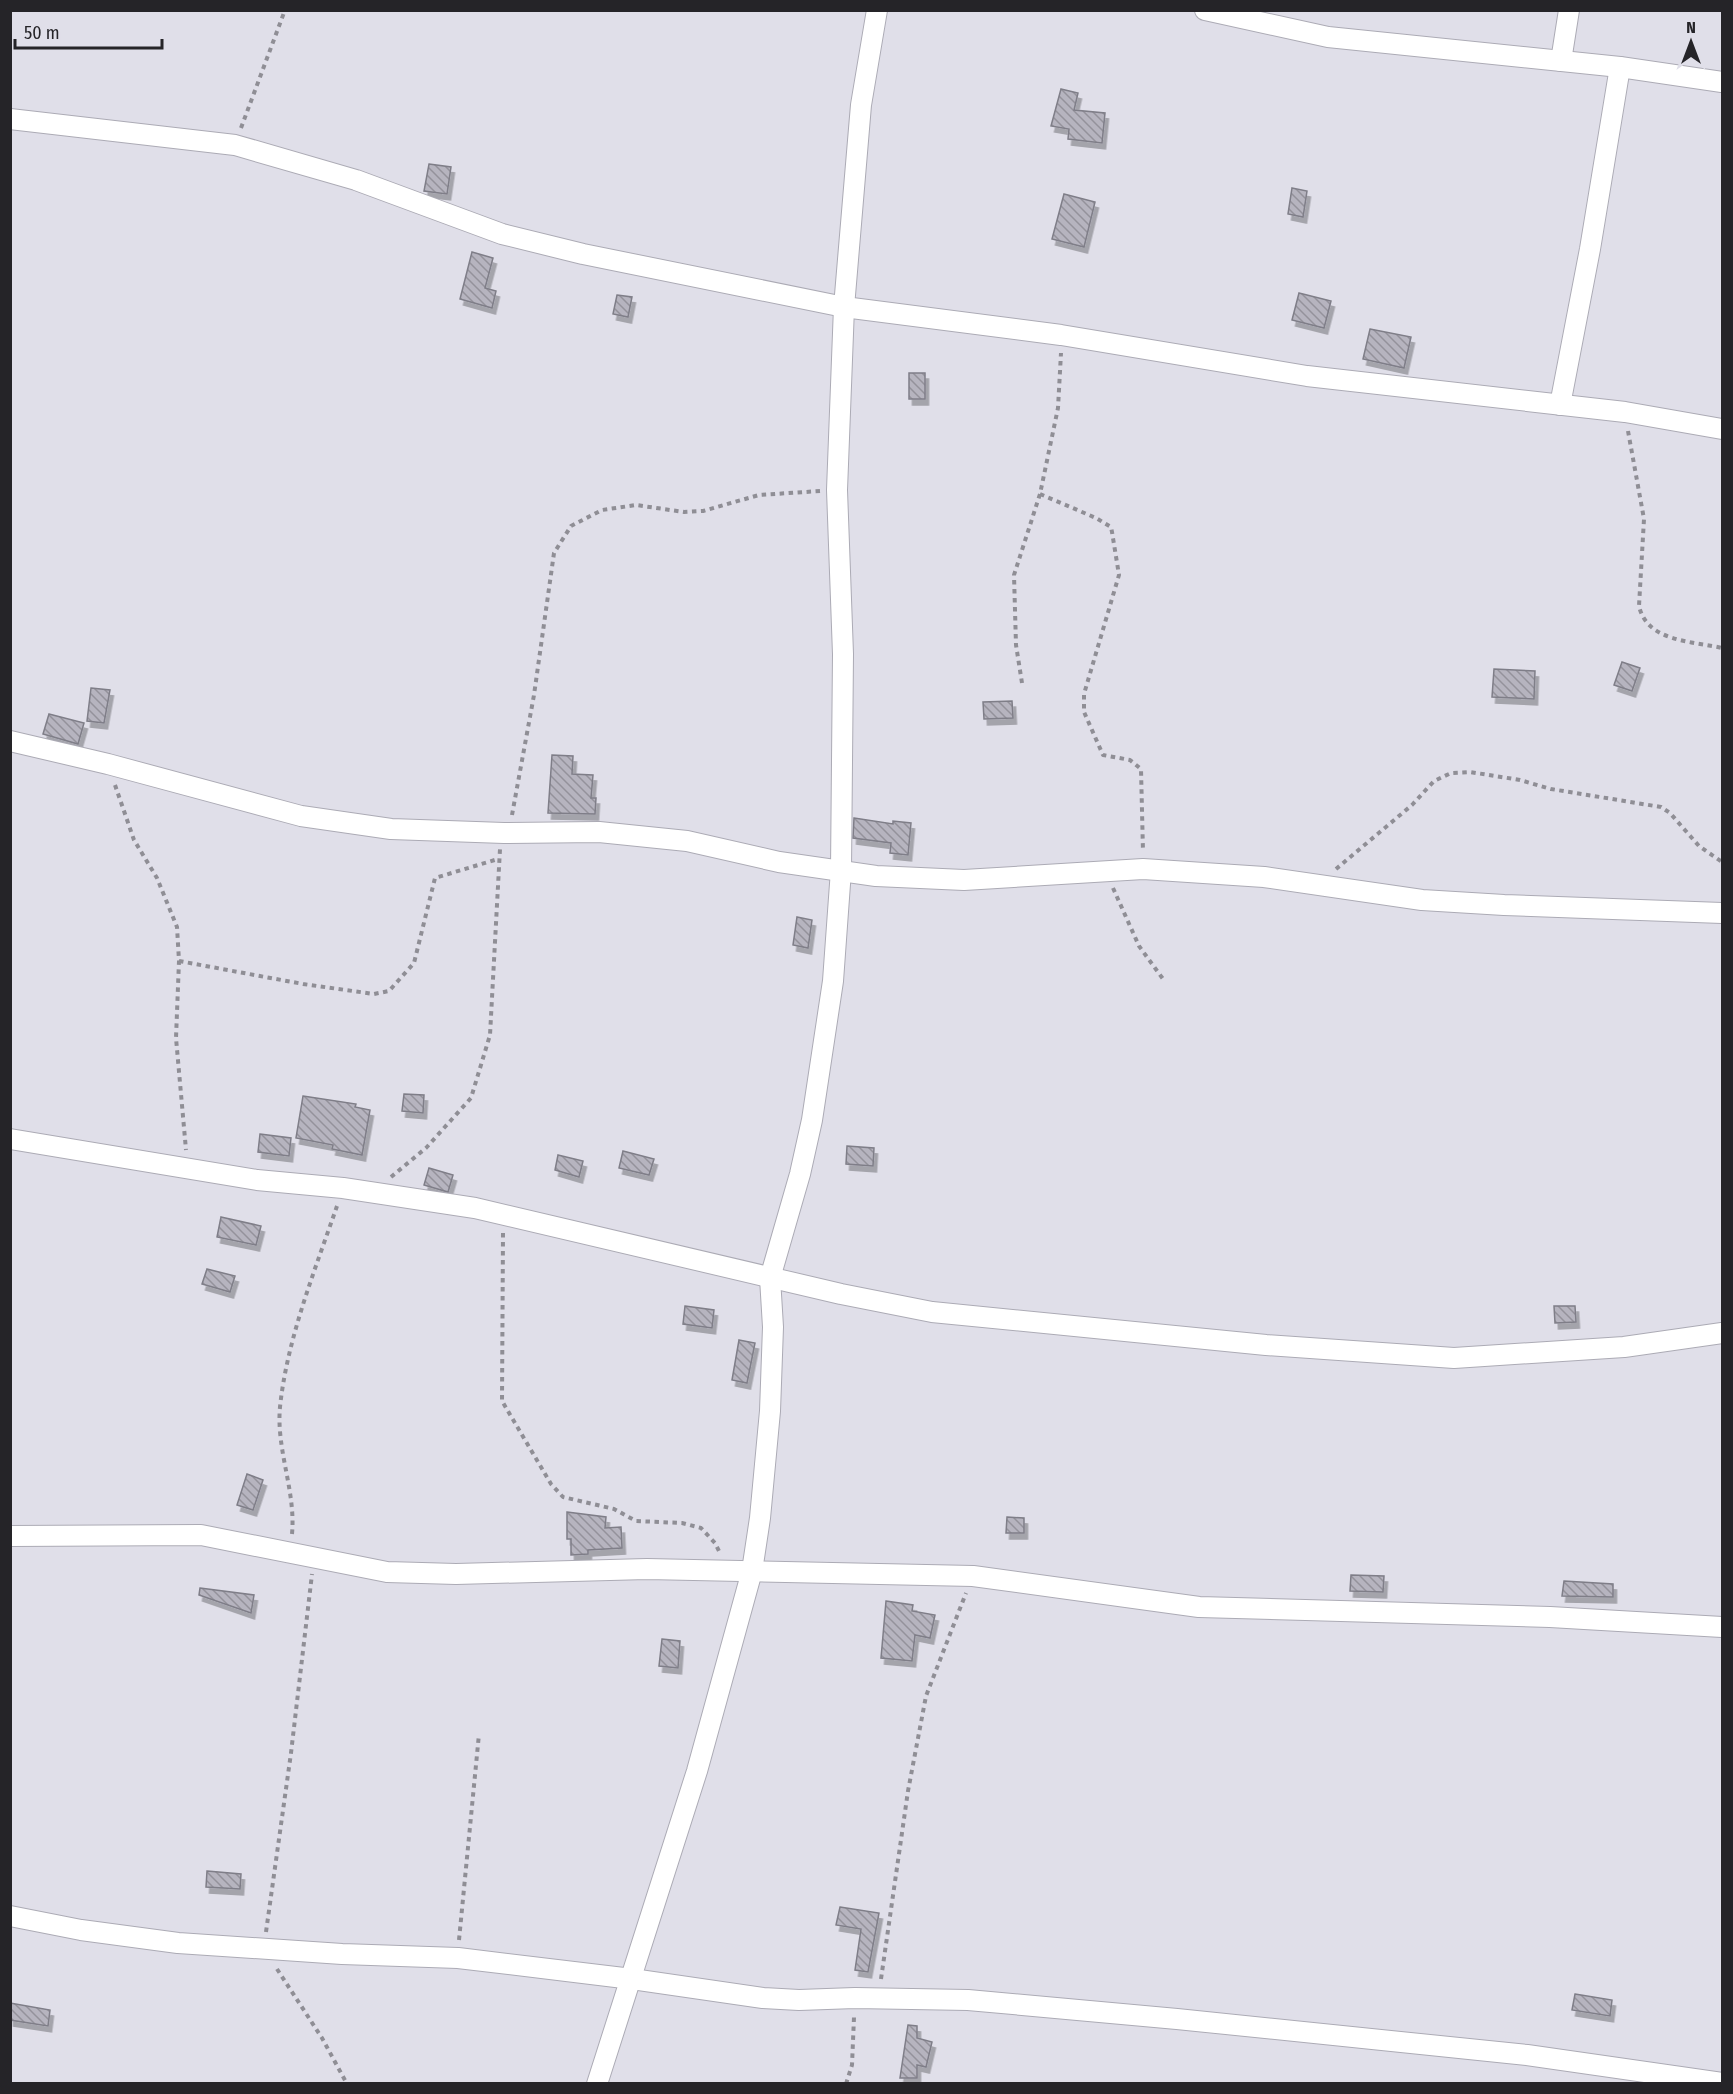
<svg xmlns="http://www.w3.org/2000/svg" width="1733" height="2094" font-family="'Fira Sans Condensed',sans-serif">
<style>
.building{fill:url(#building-back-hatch);stroke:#7f7e88;stroke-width:1.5;filter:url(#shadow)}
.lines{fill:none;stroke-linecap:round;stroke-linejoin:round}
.minor-casing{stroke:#acabb5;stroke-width:22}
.path{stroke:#8f8e95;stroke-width:4;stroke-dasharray:4.5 4.5;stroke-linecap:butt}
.minor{stroke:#fff;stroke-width:20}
</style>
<defs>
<pattern id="building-back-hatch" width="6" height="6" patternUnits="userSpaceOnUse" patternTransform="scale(1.5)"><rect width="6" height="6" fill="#b6b4bf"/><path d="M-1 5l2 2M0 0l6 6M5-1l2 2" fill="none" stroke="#94929b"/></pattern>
<filter id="shadow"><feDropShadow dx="3.5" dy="6" stdDeviation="0" flood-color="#0004"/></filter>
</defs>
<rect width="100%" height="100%" fill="#e0dfe9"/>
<g class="building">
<path d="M1061,89L1078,93L1074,110L1105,113L1102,143L1068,139L1069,129L1051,126Z"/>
<path d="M429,164L451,167L447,194L424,191Z"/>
<path d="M1292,188L1307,191L1303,217L1288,214Z"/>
<path d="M1064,194L1095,202L1084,247L1052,239Z"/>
<path d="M472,252L493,258L485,288L496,291L492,308L460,299Z"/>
<path d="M1299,293L1331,301L1324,328L1292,320Z"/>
<path d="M617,295L632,297L628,317L613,314Z"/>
<path d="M1370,329L1411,337L1404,368L1363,359Z"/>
<rect x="909" y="373" width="16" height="26"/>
<path d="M1622,662L1640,668L1632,691L1614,685Z"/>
<path d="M1494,669L1535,671L1534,699L1492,697Z"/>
<path d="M91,688L110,690L104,723L87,721Z"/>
<path d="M1012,701L1013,718L984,719L983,702Z"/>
<path d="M49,714L84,723L78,744L43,734Z"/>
<path d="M552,755L573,756L572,774L593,775L591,798H596L595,814L548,813Z"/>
<path d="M854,818L893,824V821L911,823L908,855L890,853L891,843L853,838Z"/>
<path d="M797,917L812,920L808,948L793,945Z"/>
<path d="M404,1094L424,1095L423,1113L402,1111Z"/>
<path d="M303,1096L356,1104L355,1107L370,1110L362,1155L332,1149L333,1145L296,1138Z"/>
<path d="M260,1134L291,1138L289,1156L258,1152Z"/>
<path d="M847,1146L874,1148L873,1166L846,1164Z"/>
<path d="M623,1151L654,1159L649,1175L619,1168Z"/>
<path d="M558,1155L583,1161L579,1177L555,1170Z"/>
<path d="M429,1168L453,1175L448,1192L424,1185Z"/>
<path d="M221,1217L261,1226L256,1245L217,1237Z"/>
<path d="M207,1269L235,1276L230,1292L202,1284Z"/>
<path d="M685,1306L714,1310L712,1328L683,1324Z"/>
<path d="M1554,1306H1575L1576,1322L1555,1323Z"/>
<path d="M739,1340L755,1343L747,1383L732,1380Z"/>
<path d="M247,1474L263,1480L253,1510L237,1505Z"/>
<path d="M567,1512L606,1517L605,1528L621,1527L622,1548L588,1550V1554L571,1555V1539H567Z"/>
<path d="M1007,1517L1024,1518V1533H1006Z"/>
<path d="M1351,1575L1384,1576L1383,1592L1350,1591Z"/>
<path d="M1564,1581L1613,1584V1597L1562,1596Z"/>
<path d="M200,1588L254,1595L251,1613L199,1595Z"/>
<path d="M886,1601L913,1605L912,1611L935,1615L930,1638L915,1635L912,1661L881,1658Z"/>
<path d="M662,1639L680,1641L678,1668L659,1666Z"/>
<path d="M207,1871L241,1874L240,1889L206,1887Z"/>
<path d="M840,1907L879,1913L868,1972L855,1970L861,1929L836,1925Z"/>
<path d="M1575,1994L1612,2000L1610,2016L1572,2010Z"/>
<path d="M10,2003L50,2010L48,2026L10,2020Z"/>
<path d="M908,2025L917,2026V2038L932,2042L926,2067L917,2065V2078H900Z"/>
</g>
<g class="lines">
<defs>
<g id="minor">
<path d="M1205,10L1328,37L1620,67L1722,82"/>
<path d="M1561,61L1569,10"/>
<path d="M10,119L235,145L356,180L502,234L583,254L844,307L1061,335L1307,376L1625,412L1722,429"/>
<path d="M1560,405L1590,249L1620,67"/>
<path d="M10,741L108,764L301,816L391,829L504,833L599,832L687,841L779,862L876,876L964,880L1143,869L1264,877L1422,900L1504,905L1722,913"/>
<path d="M10,1139L257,1180L343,1188L475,1208L841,1294L932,1312L1266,1345L1454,1358L1624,1347L1722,1333"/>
<path d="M10,1536L201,1535L387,1572L456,1574L647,1569L973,1576L1199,1607L1550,1617L1722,1627"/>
<path d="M10,1916L81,1930L178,1943L342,1954L458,1958L632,1979L763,1998L799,2000L855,1998L968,2000L1177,2019L1527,2055L1722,2083"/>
<path d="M597,2084L697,1771L752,1571L760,1518L770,1411L773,1327L770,1278L800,1174L812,1120L833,981L841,870L843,654L837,490L844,307L861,105L877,10"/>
</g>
</defs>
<use href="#minor" class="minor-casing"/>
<g class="path">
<path d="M241,128L285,10"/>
<path d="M1628,431L1644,519L1639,606C1647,642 1692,641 1722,648"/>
<path d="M1040,494L1096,518L1111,527L1112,532L1119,575L1084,694V712L1103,755L1130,760L1141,769L1143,852"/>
<path d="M1022,683L1016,645L1014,575L1040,494L1058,408L1061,353"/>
<path d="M115,785L134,840L157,878L177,927L179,961L176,1038L186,1150"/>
<path d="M512,815L534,695L554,553L571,526L602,510L636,505L684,512L703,511L759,495L820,491"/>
<path d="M1336,869L1412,805L1434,781L1451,773L1470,772L1520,780L1551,789L1661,807L1670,813L1699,846L1722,862"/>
<path d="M1113,888L1139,946L1163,979"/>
<path d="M179,961L303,984L374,994L389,991L414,963L435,878L498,859"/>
<path d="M391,1177L426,1148L471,1098L490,1035L500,849"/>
<path d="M503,1233L502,1401L551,1484L563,1497L614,1509L636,1521L682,1523L701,1528L715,1543L720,1553"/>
<path d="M292,1534C296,1491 276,1450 280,1407C287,1339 315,1270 337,1206"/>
<path d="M266,1932L291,1753L312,1574"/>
<path d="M459,1940L479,1734"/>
<path d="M277,1969L322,2038L347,2084"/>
<path d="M881,1979L908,1791L926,1696L966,1593"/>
<path d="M846,2084L852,2065L854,2017"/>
</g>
<use href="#minor" class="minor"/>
</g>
<rect width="1733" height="2094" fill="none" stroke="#252428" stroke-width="24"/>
<g transform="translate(1691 42)" stroke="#e0dfe9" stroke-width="4.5" paint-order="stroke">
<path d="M0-4.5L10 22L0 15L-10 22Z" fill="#252428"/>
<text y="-9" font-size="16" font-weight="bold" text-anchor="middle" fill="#252428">N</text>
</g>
<path d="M15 39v9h147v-9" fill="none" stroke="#252428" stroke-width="3"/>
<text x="24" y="39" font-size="18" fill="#252428" stroke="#e0dfe9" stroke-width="4.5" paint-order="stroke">50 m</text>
</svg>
